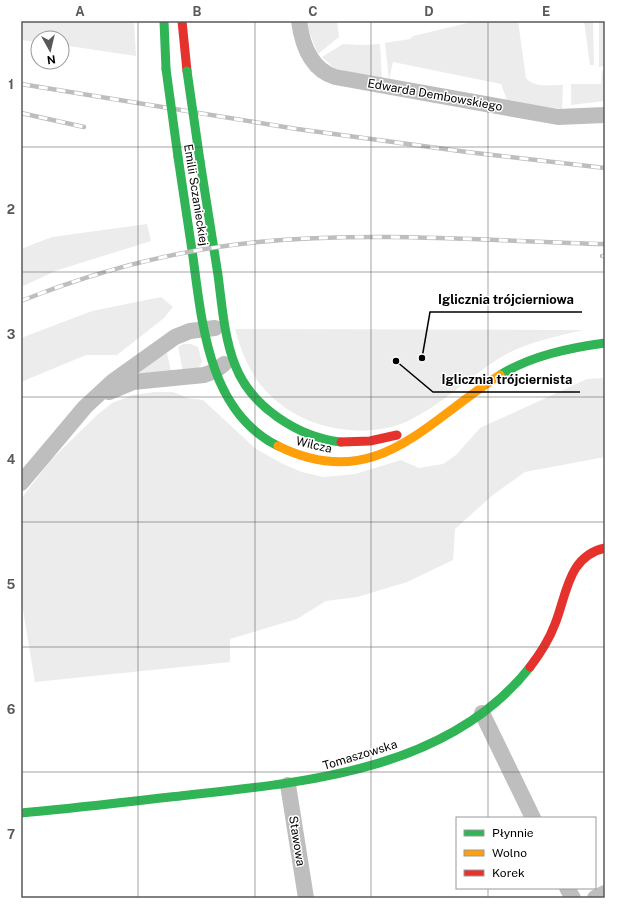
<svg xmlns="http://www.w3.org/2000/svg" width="626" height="919" viewBox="0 0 626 919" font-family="'Public Sans',sans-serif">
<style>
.green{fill:#ececec}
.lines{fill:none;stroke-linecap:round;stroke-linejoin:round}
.street{stroke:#bebebe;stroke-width:16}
.fast{stroke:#30b455;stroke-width:9}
.slow{stroke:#ff9f0a;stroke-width:9}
.jam{stroke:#e5322d;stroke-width:9}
.rail-casing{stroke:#bebebe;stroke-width:4.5}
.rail{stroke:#fff;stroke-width:3;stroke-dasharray:9;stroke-linecap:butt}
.fast-bridge{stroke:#30b455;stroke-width:9}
.grid{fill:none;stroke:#595959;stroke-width:1;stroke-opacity:0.55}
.labels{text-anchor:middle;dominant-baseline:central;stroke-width:3;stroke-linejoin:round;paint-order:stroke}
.street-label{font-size:12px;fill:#000;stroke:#fff}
.leader{fill:none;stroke:#000;stroke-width:1.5}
.callout-dot{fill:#000;stroke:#fff;stroke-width:1.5}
.callout-label{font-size:13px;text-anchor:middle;font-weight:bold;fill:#000;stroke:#fff;stroke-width:3;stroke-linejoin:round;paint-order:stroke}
.neatline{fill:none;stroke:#595959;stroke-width:1.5}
.grid-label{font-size:13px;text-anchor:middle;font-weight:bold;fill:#595959}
</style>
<rect width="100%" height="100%" fill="#fff"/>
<!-- green -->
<g class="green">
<polygon points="21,21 134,21 136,56 62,45 62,38 38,38 38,42 21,40"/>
<polygon points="305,21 337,21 339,37 318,54"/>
<path d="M476 21H518L526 78C533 88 552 85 563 85L562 109 508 103 501 84 393 62 389 80 385 43 410 39 413 36Z"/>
<polygon points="584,21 593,21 594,65 590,65"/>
<polygon points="599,21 605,21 605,66 599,67"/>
<polygon points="343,44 363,45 380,44 382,79 335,69 322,57"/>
<polygon points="605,70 605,101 571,105 571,84 601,84 602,71"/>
<polygon points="147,224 151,241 58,270 21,287 21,249 52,237"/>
<polygon points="161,297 173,307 164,318 117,355 86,355 21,382 21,338 92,311"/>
<path d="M235 329 583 330C554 337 523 343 498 359 467 379 441 405 408 421 365 441 303 429 270 395 251 377 242 354 235 329Z"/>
<polygon points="183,344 191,344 198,347 202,362 198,369 183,372 178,347"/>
<polygon points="167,353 171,371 135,375 134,372"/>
<polygon points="605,378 605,457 525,472 494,494 455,529 453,560 407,582 357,597 326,601 297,619 230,639 230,662 35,682 21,598 21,499 50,461 97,415 112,403 133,395 155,392 173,392 188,398 203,400 256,449 283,464 302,472 323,477 355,474 401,460 419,468 443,464 456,455 480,428 587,379"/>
</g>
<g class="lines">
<!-- street -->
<g class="street">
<path d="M299 21C302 44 310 69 335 77L558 117 605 115"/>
<polyline points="109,392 133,382 204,375 215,371 224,364"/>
<polyline points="21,483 85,407 112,382 175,337 190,331 215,328"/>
<polyline points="482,713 533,818"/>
<polyline points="288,785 306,898"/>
<polyline points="567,888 573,898"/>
<polyline points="595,898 605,893"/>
</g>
<!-- fast -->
<g class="fast">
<polyline points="164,21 166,69"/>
<path d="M178 157C183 190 188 223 193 257 202 324 209 412 278 446"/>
<path d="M200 161C206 199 212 237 218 275 222 305 224 337 235 365 251 407 298 437 341 442"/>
<path d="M500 375C531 356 568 348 605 343"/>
<path d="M21 813C77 808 133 801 189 795 309 782 450 769 530 667"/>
</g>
<!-- slow -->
<path class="slow" d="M278 446C376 494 424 423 500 375"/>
<!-- jam -->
<g class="jam">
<polyline points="182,21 187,71"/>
<polyline points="341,442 370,441 397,435"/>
<path d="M530 667C540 654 549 640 555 624 567 594 568 556 605 548"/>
</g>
<defs>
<g id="rail">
<polyline points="21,84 297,129 467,152 605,168"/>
<polyline points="21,113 84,127"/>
<polyline points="602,256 605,256"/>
<path d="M21 301C96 271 177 250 258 242 373 231 490 241 605 244"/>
</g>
</defs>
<!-- rail casing -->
<use href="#rail" class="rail-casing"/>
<!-- rail -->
<use href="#rail" class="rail"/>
<!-- fast-bridge -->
<g class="fast-bridge">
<polyline points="166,69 178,157"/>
<polyline points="187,71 200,161"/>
</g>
</g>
<!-- grid -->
<path class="grid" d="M138 21V898M255 21V898M371 21V898M488 21V818M21 147H605M21 272H605M21 397H605M21 522H605M21 647H605M21 772H605M488 888V898"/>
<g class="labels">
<!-- street labels -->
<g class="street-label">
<text transform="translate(435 95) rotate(10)">Edwarda Dembowskiego</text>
<text transform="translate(196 195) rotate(81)">Emilii Sczanieckiej</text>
<text transform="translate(314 445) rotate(13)">Wilcza</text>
<text transform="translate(360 755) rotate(-17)">Tomaszowska</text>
<text transform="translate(297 841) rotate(81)">Stawowa</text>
</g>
</g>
<!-- callouts -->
<path class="leader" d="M422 358L430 312H582M396 361L433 392H580"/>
<g class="callout-dot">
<circle cx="422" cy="358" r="4"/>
<circle cx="396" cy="361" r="4"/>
</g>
<g class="callout-label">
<text x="506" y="304">Iglicznia trójcierniowa</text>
<text x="507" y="384">Iglicznia trójciernista</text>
</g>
<!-- border -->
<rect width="626" height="919" fill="none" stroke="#ffffff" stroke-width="44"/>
<!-- legend -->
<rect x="456" y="817" width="140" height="72" fill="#ffffff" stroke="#999999"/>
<rect x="464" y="830" width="20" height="6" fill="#30b455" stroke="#999999"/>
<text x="492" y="837" font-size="12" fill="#000000">Płynnie</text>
<rect x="464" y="850" width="20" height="6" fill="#ff9f0a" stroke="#999999"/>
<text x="492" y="857" font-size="12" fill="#000000">Wolno</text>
<rect x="464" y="870" width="20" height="6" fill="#e5322d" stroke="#999999"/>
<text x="492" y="877" font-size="12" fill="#000000">Korek</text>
<!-- north arrow -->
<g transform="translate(50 50) rotate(172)"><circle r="19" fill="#ffffff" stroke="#999999"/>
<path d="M0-3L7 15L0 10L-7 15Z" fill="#595959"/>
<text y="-6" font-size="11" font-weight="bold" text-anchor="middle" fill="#000000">N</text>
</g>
<rect x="22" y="22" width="582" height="875" class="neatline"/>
<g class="grid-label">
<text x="80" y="16">A</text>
<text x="197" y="16">B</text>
<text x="313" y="16">C</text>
<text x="429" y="16">D</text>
<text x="546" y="16">E</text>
<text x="11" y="89">1</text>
<text x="11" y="214">2</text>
<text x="11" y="339">3</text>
<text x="11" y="464">4</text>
<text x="11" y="589">5</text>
<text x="11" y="714">6</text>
<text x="11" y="839">7</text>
</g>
</svg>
